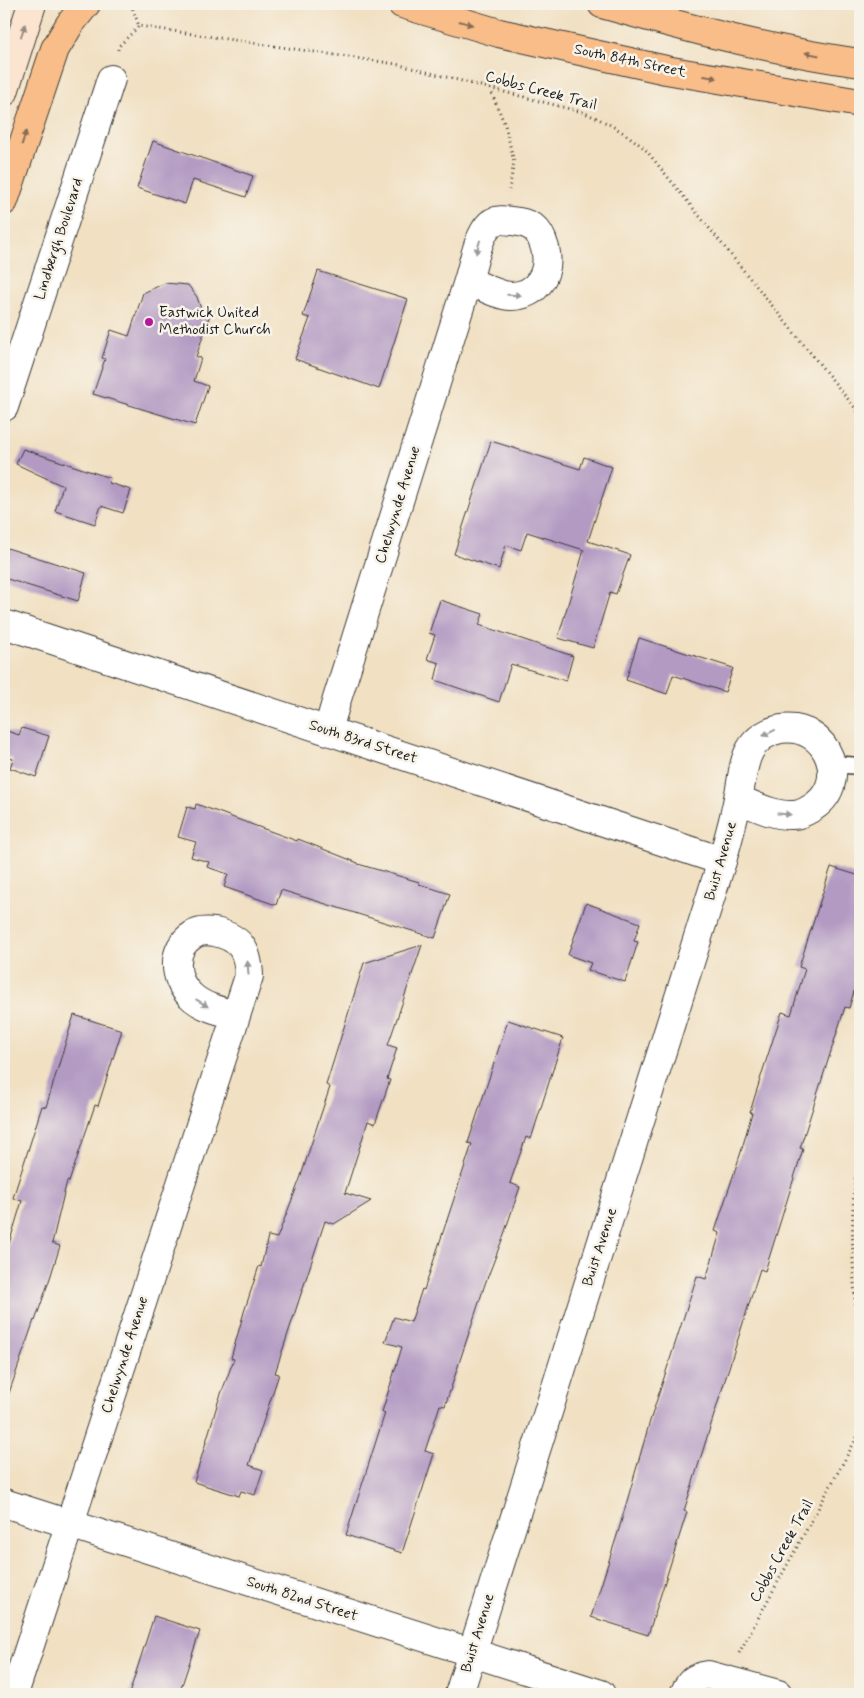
<svg xmlns="http://www.w3.org/2000/svg" width="864" height="1698" viewBox="0 0 864 1698" font-family="Mynerve,sans-serif">
<style>
.building{fill:#b29ac3}
.lines{fill:none;stroke-linecap:round;stroke-linejoin:round}
.lane-casing{stroke:#3c3935;stroke-width:19}
.street-casing{stroke:#3c3935;stroke-width:30}
.secondary-casing{stroke:#3c3935;stroke-width:30}
.primary-casing{stroke:#3c3935;stroke-width:30}
.path{stroke:#3c3935;stroke-width:3;stroke-dasharray:1 4;stroke-linecap:butt}
.lane{stroke:#fff;stroke-width:16}
.street{stroke:#fff;stroke-width:28}
.secondary{stroke:#fce5d0;stroke-width:28}
.primary{stroke:#f8bd89;stroke-width:28}
.oneway{fill:#8a6c52}
.oneway2{fill:#978b7f}
.oneway3{fill:#999}
.poi-dot{fill:#b5179e;stroke:#f7f3e8;stroke-width:2}
.labels{text-anchor:middle;dominant-baseline:central;stroke-width:5;stroke-linejoin:round;paint-order:stroke}
.street-label{font-size:15px;fill:#1c1c1c;stroke:#f7f3e8}
.poi-label{font-size:15px;fill:#1c1c1c;stroke:#f7f3e8;text-anchor:start}
</style>
<rect width="100%" height="100%" fill="#f7f3e8"/>
<filter id="ink" filterUnits="userSpaceOnUse"><feTurbulence type="fractalNoise" baseFrequency=".02" numOctaves="2"/><feDisplacementMap in="SourceGraphic" scale="10" xChannelSelector="R" yChannelSelector="G"/><feConvolveMatrix kernelMatrix="1 2 1 2 8 2 1 2 1" color-interpolation-filters="sRGB"/></filter>
<filter id="wash" filterUnits="userSpaceOnUse"><feTurbulence type="fractalNoise" baseFrequency=".0096" numOctaves="4" result="noise"/><feDisplacementMap in="SourceGraphic" scale="20" xChannelSelector="R" yChannelSelector="G"/><feGaussianBlur stdDeviation="1.12" result="paint"/><feColorMatrix in="noise" values="0 0 0 0 0 0 0 0 0 0 0 0 0 0 0 0 0 1.4 0 .05"/><feComposite in="paint" operator="in"/></filter>
<g filter="url(#wash)">
<rect width="100%" height="100%" fill="#f1e0c2"/>
<g id="blocks">
<!-- building -->
<g class="building">
<polygon points="153,141 253,176 246,197 193,180 185,204 137,188"/>
<polygon points="318,271 408,299 379,389 295,359 310,318 303,316"/>
<polygon points="165,283 188,285 197,297 202,312 210,314 196,357 201,358 194,381 208,386 195,425 93,394 105,359 102,358 111,330 129,336 143,293"/>
<polygon points="491,441 580,469 584,457 612,467 588,541 630,555 616,594 610,592 593,648 558,638 584,550 527,532 521,550 506,545 499,569 454,554"/>
<polygon points="23,449 110,478 109,483 131,490 123,513 101,506 95,524 55,511 63,486 16,464"/>
<polygon points="4,547 86,573 78,601 4,578"/>
<polygon points="440,600 483,614 479,625 573,656 566,681 511,664 499,702 435,680 439,663 427,659 435,635 429,633"/>
<polygon points="639,638 733,668 725,692 673,675 667,694 626,680"/>
<polygon points="22,728 49,736 36,777 10,768 13,759 4,756 4,730 19,735"/>
<polygon points="196,804 297,841 298,839 358,863 358,864 419,882 419,884 450,894 435,938 281,890 276,905 224,887 228,874 207,867 209,862 191,857 196,842 178,837 187,807 195,809"/>
<polygon points="831,867 860,876 860,972 849,1008 845,1007 816,1098 800,1148 803,1149 765,1271 760,1269 703,1450 684,1511 687,1512 648,1635 591,1617 619,1529 650,1421 697,1276 706,1279 720,1233 715,1231 741,1152 752,1113 750,1112 763,1070 782,1012 791,1015 805,969 799,967"/>
<polygon points="586,903 640,923 634,941 638,942 625,982 588,970 591,963 568,955"/>
<polygon points="422,945 388,1045 397,1048 387,1079 390,1080 375,1124 368,1121 345,1193 371,1201 334,1224 325,1221 275,1373 279,1374 249,1465 263,1470 255,1495 241,1491 239,1496 194,1482 218,1402 234,1359 231,1358 244,1312 259,1266 261,1267 268,1236 277,1238 300,1179 320,1117 330,1087 326,1085 364,963"/>
<polygon points="74,1015 122,1030 98,1106 95,1105 69,1182 67,1181 52,1243 60,1246 50,1278 35,1321 34,1320 8,1396 4,1395 4,1260 22,1201 13,1198 42,1106 46,1107"/>
<polygon points="508,1020 563,1038 531,1139 526,1137 510,1183 520,1187 502,1240 485,1284 445,1406 440,1405 425,1451 434,1454 402,1553 346,1535 385,1413 382,1412 402,1347 385,1342 394,1317 411,1322 422,1289 424,1290 472,1144 468,1143"/>
<polygon points="154,1616 200,1631 179,1694 129,1694"/>
</g>
</g>
</g>
<g filter="url(#ink)">
<use href="#blocks" fill-opacity="0" stroke="#3c3935" stroke-width="1"/>
<g class="lines">
<defs>
<polyline id="lane" points="832,764 860,766"/>
<g id="street">
<polyline points="4,407 111,79"/>
<polyline points="4,624 722,861"/>
<path d="M328 730 337 699 468 281C473 265 478 235 490 224 496 219 505 220 512 221 520 222 527 223 534 228 539 232 543 241 545 248 551 272 538 296 511 296 499 296 479 285 468 281"/>
<polyline points="4,1503 601,1694"/>
<path d="M14 1694 249 976C248 950 241 938 215 932 208 931 199 931 193 935 171 948 173 979 190 995 202 1007 220 1011 236 1015"/>
<path d="M459 1694 722 861C728 840 734 819 738 798 742 783 742 764 750 750 756 739 768 731 781 729 828 722 853 785 810 809 805 812 799 815 793 815 774 816 755 806 738 799"/>
<path d="M684 1694C690 1681 694 1677 708 1675L778 1694"/>
</g>
<polyline id="secondary" points="4,92 32,4"/>
<g id="primary">
<polyline points="402,4 499,33 666,70 860,103"/>
<path d="M602 4C687 28 773 51 860 63"/>
<polyline points="4,201 55,49 70,24 86,4"/>
</g>
</defs>
<!-- lane casing -->
<use href="#lane" class="lane-casing"/>
<!-- street casing -->
<use href="#street" class="street-casing"/>
<!-- secondary casing -->
<use href="#secondary" class="secondary-casing"/>
<!-- primary casing -->
<use href="#primary" class="primary-casing"/>
<!-- path -->
<g class="path">
<path d="M131 4 139 26 396 64 582 112C606 121 626 133 645 149L860 414"/>
<polyline points="118,50 119,46 139,26"/>
<polyline points="490,89 505,125 514,162 509,190"/>
<path d="M860 1164C853 1177 854 1194 853 1209 851 1261 856 1312 860 1364"/>
<polyline points="739,1653 860,1432"/>
</g>
<!-- lane -->
<use href="#lane" class="lane"/>
<!-- street -->
<use href="#street" class="street"/>
<!-- secondary -->
<use href="#secondary" class="secondary"/>
<!-- primary -->
<use href="#primary" class="primary"/>
</g>
<!-- one-way arrows -->
<defs><path id="oneway-solid" d="M-6-.8H1V-3.2L6.5 0L1 3.2V.8H-6Z" transform="scale(1.25)"/></defs>
<g class="oneway">
<use href="#oneway-solid" transform="translate(466 23) rotate(16)"/>
<use href="#oneway-solid" transform="translate(812 54) rotate(-169)"/>
<use href="#oneway-solid" transform="translate(710 77) rotate(10)"/>
<use href="#oneway-solid" transform="translate(24 138) rotate(-71)"/>
</g>
<use class="oneway2" href="#oneway-solid" transform="translate(23 31) rotate(-72)"/>
<g class="oneway3">
<use href="#oneway-solid" transform="translate(478 247) rotate(107)"/>
<use href="#oneway-solid" transform="translate(514 295) rotate(1)"/>
<use href="#oneway-solid" transform="translate(769 733) rotate(154)"/>
<use href="#oneway-solid" transform="translate(784 814) rotate(6)"/>
<use href="#oneway-solid" transform="translate(248 968) rotate(-94)"/>
<use href="#oneway-solid" transform="translate(202 1003) rotate(31)"/>
</g>
</g>
<!-- markers -->
<circle class="poi-dot" cx="149" cy="322" r="5"/>
<g class="labels">
<!-- street labels -->
<g class="street-label">
<text transform="translate(630 61) rotate(12)">South 84th Street</text>
<text transform="translate(541 91) rotate(15)">Cobbs Creek Trail</text>
<text transform="translate(59 239) rotate(-72)">Lindbergh Boulevard</text>
<text transform="translate(398 505) rotate(-73)">Chelwynde Avenue</text>
<text transform="translate(363 742) rotate(18)">South 83rd Street</text>
<text transform="translate(721 861) rotate(-74)">Buist Avenue</text>
<text transform="translate(600 1247) rotate(-72)">Buist Avenue</text>
<text transform="translate(125 1355) rotate(-72)">Chelwynde Avenue</text>
<text transform="translate(782 1551) rotate(-61)">Cobbs Creek Trail</text>
<text transform="translate(302 1599) rotate(18)">South 82nd Street</text>
<text transform="translate(478 1633) rotate(-73)">Buist Avenue</text>
</g>
<!-- poi labels -->
<g class="poi-label">
<text x="159" y="313">Eastwick United<tspan x="159" dy="17">Methodist Church</tspan></text>
</g>
</g>
<!-- margin -->
<rect width="864" height="1698" fill="none" stroke="#f7f3e8" stroke-width="20"/>
</svg>
